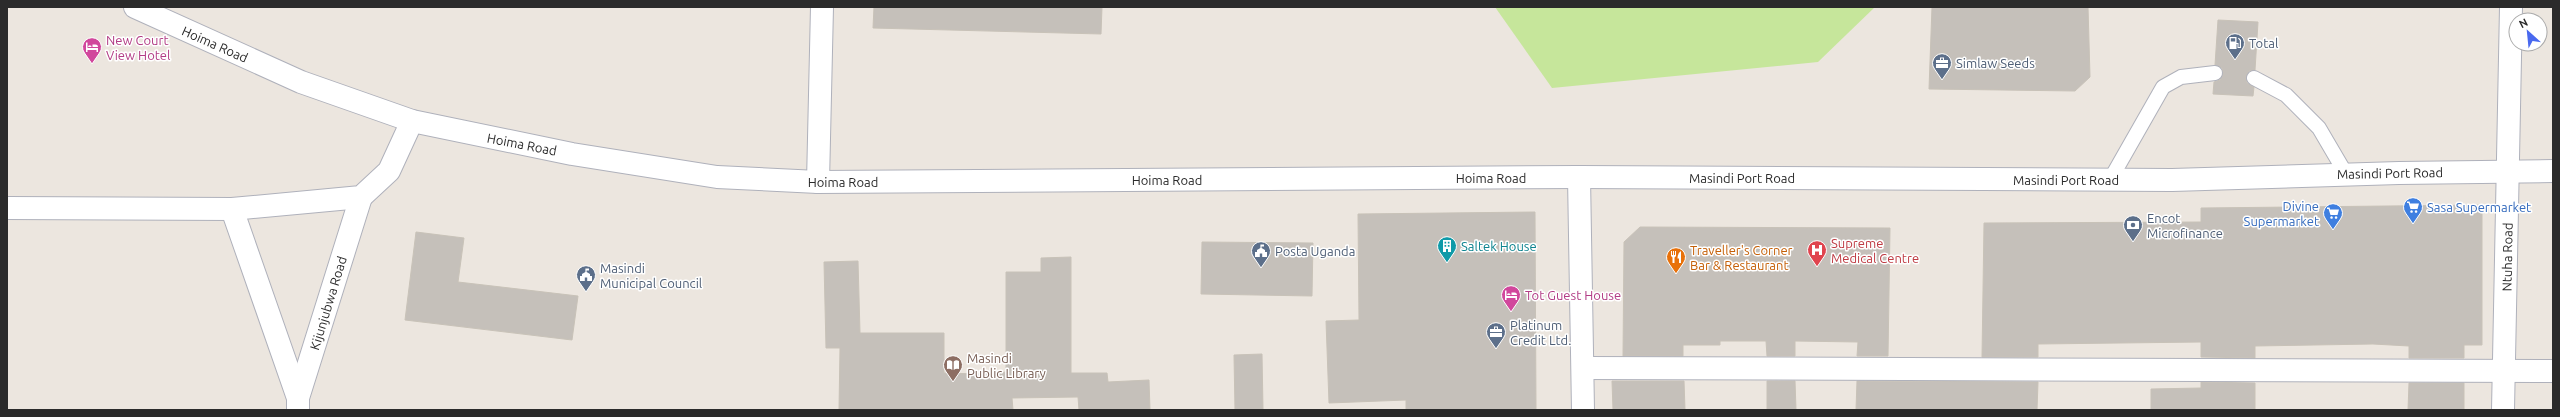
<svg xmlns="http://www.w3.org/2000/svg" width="2560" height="417" viewBox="0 0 2560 417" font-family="Ubuntu,sans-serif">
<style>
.pitch{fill:#c6e69b}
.building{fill:#c5c0ba;stroke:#c8c2b8}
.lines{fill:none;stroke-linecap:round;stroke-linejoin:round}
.service-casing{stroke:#afb1bb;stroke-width:16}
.minor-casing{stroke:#afb1bb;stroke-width:24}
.secondary-casing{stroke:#afb1bb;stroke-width:24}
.service{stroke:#fff;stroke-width:14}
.minor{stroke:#fff;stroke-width:22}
.secondary{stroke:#fff;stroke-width:22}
.labels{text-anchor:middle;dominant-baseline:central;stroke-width:3;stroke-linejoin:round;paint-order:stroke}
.hotel-label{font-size:13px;fill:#b23c85;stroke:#fff;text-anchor:start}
.service-label{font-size:13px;fill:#4e5e75;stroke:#fff;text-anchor:start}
.street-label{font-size:13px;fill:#2b2b2b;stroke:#fff}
.shop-label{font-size:13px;fill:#366cbe;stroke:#fff;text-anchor:end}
.health-label{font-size:13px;fill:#be3a42;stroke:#fff;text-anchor:start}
.culture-label{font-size:13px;fill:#0d838f;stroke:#fff;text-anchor:start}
.food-label{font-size:13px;fill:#c56008;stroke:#fff;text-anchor:start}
.education-label{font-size:13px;fill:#785e54;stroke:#fff;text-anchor:start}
</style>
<rect width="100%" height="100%" fill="#ece6df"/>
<!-- pitch -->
<polygon class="pitch" points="1495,7 1875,7 1818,62 1552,88"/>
<!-- building -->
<g class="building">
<polygon points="874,7 1102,7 1101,34 873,28"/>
<polygon points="1932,7 2088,7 2090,77 2075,91 1929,89"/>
<polygon points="2218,20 2258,22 2255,70 2249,71 2246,78 2247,83 2254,87 2253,96 2213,94 2214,82 2220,80 2223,72 2222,68 2215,65"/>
<polygon points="2482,205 2482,345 2464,345 2464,358 2409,358 2409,346 2373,344 2255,346 2255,358 2201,357 2201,342 2038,344 2038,357 1982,357 1984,223 2201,222 2201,208"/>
<polygon points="1535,212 1536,410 1406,410 1406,400 1329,403 1326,321 1359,320 1358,214"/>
<polygon points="1640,227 1890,228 1888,356 1857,356 1858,342 1795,341 1795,356 1767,356 1766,341 1720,341 1720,345 1683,345 1683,356 1623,356 1624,242"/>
<polygon points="416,232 464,238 458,282 578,296 572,340 405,320"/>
<polygon points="1202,242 1313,243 1312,296 1201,294"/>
<polygon points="1071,257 1071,373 1107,373 1108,382 1149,380 1150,410 1079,410 1078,397 1012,398 1013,410 839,410 840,348 826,348 824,262 858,261 860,333 944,333 944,373 980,374 1006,372 1006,272 1041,272 1041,258"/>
<polygon points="1262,354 1263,410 1235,410 1234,355"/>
<polygon points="1612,381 1684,381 1685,410 1613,410"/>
<polygon points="1767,381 1795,381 1796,410 1767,410"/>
<polygon points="1857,381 2038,382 2037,410 1856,410"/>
<polygon points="2201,382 2255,383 2255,410 2151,410 2151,389 2201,388"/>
<polygon points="2409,383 2464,383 2464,410 2408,410"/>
</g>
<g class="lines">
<defs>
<g id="service">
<polyline points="2254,78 2286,95 2319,128 2346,174"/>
<polyline points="2110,180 2163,87 2181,77 2215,73"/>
</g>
<g id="minor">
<polyline points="1579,177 1583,410"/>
<polyline points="818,182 822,7"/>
<polyline points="7,208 232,209 361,197 389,171 412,121"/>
<polyline points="232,209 298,398"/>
<polyline points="1583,368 2553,371"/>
<polyline points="298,410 298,398 361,197"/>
<polyline points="2503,410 2511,7"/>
</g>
<polyline id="secondary" points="135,7 301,82 412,121 572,154 717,177 818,182 1579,177 2172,180 2399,173 2553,171"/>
</defs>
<!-- service casing -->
<use href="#service" class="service-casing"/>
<!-- minor casing -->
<use href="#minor" class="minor-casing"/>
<!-- secondary casing -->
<use href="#secondary" class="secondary-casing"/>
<!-- service -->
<use href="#service" class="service"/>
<!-- minor -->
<use href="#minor" class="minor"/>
<!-- secondary -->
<use href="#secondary" class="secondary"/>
</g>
<!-- icons -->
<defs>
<symbol id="fuel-pin" viewBox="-11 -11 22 30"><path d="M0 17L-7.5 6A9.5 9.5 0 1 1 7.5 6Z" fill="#5c6f8a" stroke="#fff"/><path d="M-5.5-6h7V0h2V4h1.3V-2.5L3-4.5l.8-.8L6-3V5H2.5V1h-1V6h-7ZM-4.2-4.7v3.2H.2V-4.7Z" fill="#fff"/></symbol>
<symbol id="hotel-pin" viewBox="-11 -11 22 30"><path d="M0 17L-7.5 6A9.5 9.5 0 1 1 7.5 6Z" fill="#d1479c" stroke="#fff"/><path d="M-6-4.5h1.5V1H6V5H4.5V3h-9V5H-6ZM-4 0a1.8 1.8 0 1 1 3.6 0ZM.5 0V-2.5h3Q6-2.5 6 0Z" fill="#fff"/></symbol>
<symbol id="office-pin" viewBox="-11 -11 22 30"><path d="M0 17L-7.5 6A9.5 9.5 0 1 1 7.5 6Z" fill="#5c6f8a" stroke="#fff"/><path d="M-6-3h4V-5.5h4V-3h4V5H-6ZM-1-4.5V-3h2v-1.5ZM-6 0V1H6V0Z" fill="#fff"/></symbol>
<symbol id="supermarket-pin" viewBox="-11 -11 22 30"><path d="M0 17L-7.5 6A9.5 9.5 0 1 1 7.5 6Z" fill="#3f7fe0" stroke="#fff"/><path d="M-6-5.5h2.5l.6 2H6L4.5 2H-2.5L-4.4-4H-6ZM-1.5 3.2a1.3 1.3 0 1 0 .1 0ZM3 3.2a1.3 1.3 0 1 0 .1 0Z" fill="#fff"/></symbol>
<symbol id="bank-pin" viewBox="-11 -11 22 30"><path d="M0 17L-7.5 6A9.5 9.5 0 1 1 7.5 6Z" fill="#5c6f8a" stroke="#fff"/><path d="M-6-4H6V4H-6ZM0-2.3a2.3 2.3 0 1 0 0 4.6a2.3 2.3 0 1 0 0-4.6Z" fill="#fff"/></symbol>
<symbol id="building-pin" viewBox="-11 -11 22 30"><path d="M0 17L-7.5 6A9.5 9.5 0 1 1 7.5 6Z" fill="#0f9aa8" stroke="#fff"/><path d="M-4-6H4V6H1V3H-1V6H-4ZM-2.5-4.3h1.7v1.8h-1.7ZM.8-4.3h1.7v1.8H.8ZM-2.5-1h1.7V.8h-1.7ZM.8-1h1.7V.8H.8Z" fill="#fff"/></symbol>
<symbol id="hospital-pin" viewBox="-11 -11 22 30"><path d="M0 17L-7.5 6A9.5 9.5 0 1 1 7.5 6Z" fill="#e0444e" stroke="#fff"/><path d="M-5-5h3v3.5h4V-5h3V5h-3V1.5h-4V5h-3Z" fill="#fff"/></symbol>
<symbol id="civic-pin" viewBox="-11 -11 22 30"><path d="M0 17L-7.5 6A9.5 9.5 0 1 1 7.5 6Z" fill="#5c6f8a" stroke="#fff"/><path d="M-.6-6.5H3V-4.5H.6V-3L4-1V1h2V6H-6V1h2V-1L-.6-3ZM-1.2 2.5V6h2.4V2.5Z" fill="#fff"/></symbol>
<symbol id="restaurant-pin" viewBox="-11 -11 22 30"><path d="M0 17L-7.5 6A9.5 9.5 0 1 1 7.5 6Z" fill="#e8710a" stroke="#fff"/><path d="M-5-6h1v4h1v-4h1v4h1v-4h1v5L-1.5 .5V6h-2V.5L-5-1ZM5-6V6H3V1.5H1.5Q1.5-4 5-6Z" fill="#fff"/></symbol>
<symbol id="library-pin" viewBox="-11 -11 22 30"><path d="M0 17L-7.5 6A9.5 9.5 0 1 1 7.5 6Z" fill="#8d6e63" stroke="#fff"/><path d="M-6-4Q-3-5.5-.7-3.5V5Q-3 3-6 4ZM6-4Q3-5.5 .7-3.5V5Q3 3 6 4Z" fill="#fff"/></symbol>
</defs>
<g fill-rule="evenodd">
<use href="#fuel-pin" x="2224" y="32" width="22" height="30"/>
<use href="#hotel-pin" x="81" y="36" width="22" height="30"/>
<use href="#office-pin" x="1931" y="52" width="22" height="30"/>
<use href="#supermarket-pin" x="2402" y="196" width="22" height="30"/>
<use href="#supermarket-pin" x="2322" y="202" width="22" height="30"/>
<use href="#bank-pin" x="2122" y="214" width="22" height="30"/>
<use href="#building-pin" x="1436" y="235" width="22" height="30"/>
<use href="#hospital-pin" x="1806" y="239" width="22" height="30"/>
<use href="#civic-pin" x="1250" y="240" width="22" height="30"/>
<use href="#restaurant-pin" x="1665" y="246" width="22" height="30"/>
<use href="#civic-pin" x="575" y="264" width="22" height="30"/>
<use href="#hotel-pin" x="1500" y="284" width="22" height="30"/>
<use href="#office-pin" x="1485" y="321" width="22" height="30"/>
<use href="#library-pin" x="942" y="354" width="22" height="30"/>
</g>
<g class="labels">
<!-- hotel labels -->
<g class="hotel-label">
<text x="106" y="40">New Court<tspan x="106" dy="15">View Hotel</tspan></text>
<text x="1525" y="295">Tot Guest House</text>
</g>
<!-- service labels -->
<g class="service-label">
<text x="2249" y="43">Total</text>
<text x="1956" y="63">Simlaw Seeds</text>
<text x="2147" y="218">Encot<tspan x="2147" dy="15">Microfinance</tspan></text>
<text x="1275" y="251">Posta Uganda</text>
<text x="600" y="268">Masindi<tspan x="600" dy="15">Municipal Council</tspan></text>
<text x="1510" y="325">Platinum<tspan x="1510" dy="15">Credit Ltd.</tspan></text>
</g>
<!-- street labels -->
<g class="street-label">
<text transform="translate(215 44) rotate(24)">Hoima Road</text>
<text transform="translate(522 144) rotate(11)">Hoima Road</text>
<text transform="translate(2390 173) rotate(-1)">Masindi Port Road</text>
<text x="1491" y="178">Hoima Road</text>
<text x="1742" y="178">Masindi Port Road</text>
<text x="1167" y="180">Hoima Road</text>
<text x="2066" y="180">Masindi Port Road</text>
<text x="843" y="182">Hoima Road</text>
<text transform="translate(2507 257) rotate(-89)">Ntuha Road</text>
<text transform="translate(328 303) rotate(-73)">Kijunjubwa Road</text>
</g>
<!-- shop labels -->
<g class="shop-label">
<text x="2319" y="206">Divine<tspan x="2319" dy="15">Supermarket</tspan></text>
<text x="2427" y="207" text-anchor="start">Sasa Supermarket</text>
</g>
<!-- health labels -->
<g class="health-label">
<text x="1831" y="243">Supreme<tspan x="1831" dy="15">Medical Centre</tspan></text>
</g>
<!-- culture labels -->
<g class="culture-label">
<text x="1461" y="246">Saltek House</text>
</g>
<!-- food labels -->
<g class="food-label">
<text x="1690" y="250">Traveller's Corner<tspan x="1690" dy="15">Bar &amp; Restaurant</tspan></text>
</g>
<!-- education labels -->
<g class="education-label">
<text x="967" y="358">Masindi<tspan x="967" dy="15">Public Library</tspan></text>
</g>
</g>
<!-- border -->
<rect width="2560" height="417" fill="none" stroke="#2b2b2b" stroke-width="16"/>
<!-- north arrow -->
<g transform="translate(2528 32) rotate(333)"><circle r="19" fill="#ffffff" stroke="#aaaaaa"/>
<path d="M0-3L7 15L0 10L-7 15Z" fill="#4969ef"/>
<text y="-6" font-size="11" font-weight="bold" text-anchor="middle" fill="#2b2b2b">N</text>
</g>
</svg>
